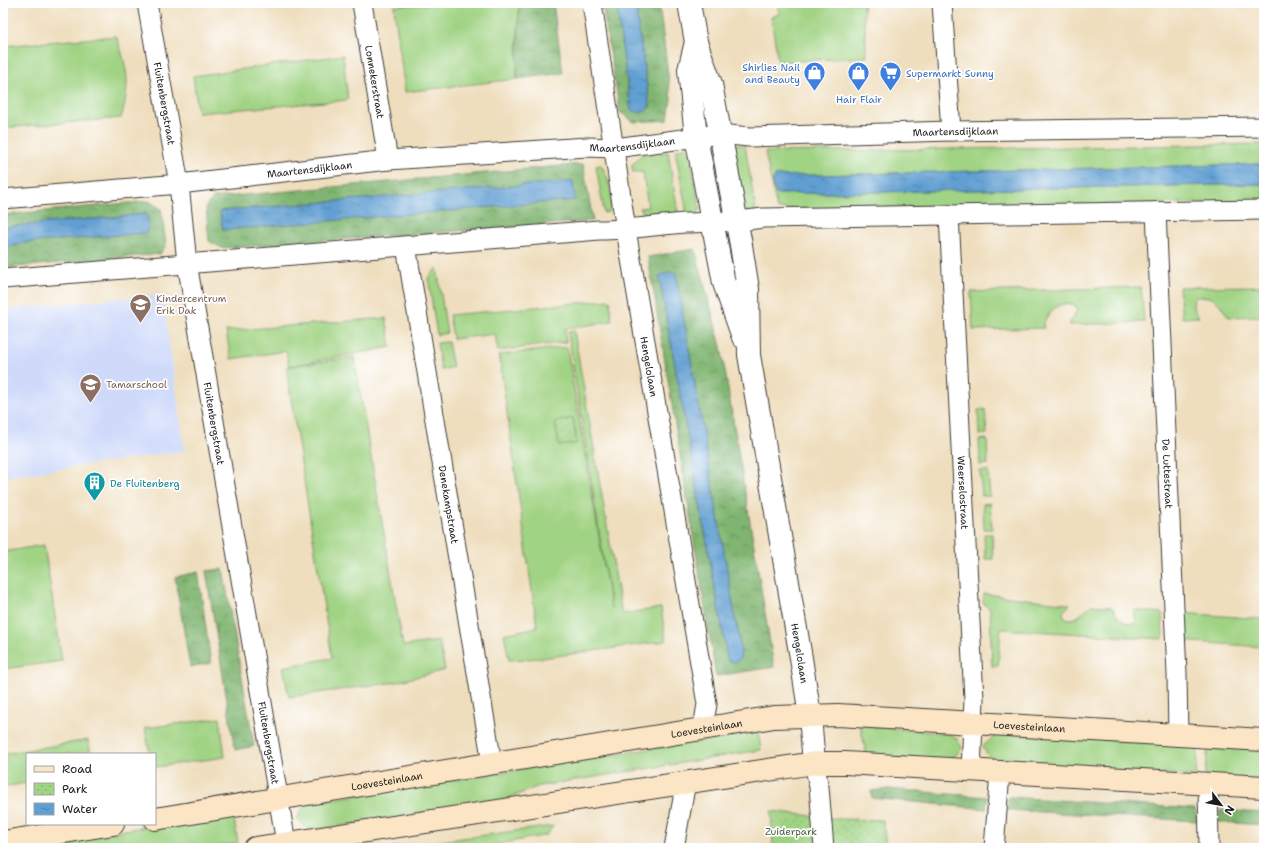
<svg xmlns="http://www.w3.org/2000/svg" width="1267" height="851" viewBox="0 0 1267 851" font-family="'Shantell Sans',sans-serif">
<style>
.built{fill:#cfdafa}
.green{fill:#a0d383;stroke:#5e7850}
.forest{fill:url(#forest-crowns);stroke:#4e6846;fill-rule:evenodd}
.park{fill:url(#park-dots);stroke:#5e7850}
.water{fill:url(#water-ripples);stroke:#3e5e77}
.lines{fill:none;stroke-linecap:round;stroke-linejoin:round}
.minor-casing{stroke:#3c3934;stroke-width:21}
.tertiary-casing{stroke:#3c3934;stroke-width:24}
.secondary-casing{stroke:#3c3934;stroke-width:24}
.minor{stroke:#fff;stroke-width:19}
.tertiary{stroke:#fff;stroke-width:22}
.secondary{stroke:#fce5c4;stroke-width:22}
.labels{text-anchor:middle;dominant-baseline:central;stroke-width:3.5;stroke-linejoin:round;paint-order:stroke}
.shop-label{font-size:10px;fill:#366cbe;stroke:#fff;text-anchor:end}
.street-label{font-size:10px;fill:#1c1c1c;stroke:#fff}
.education-label{font-size:10px;fill:#785e54;stroke:#fff;text-anchor:start}
.culture-label{font-size:10px;fill:#0d838f;stroke:#fff;text-anchor:start}
.park-label{font-size:10px;fill:#4a5c40;stroke:#fff}
</style>
<defs>
<pattern id="forest-crowns" width="20" height="18" patternUnits="userSpaceOnUse"><rect width="20" height="18" fill="#80b571"/><path d="M2 6a3 3 0 1 1 6 0M12 15a3 3 0 1 1 6 0" fill="none" stroke="#68925c"/></pattern>
<pattern id="park-dots" width="8" height="8" patternUnits="userSpaceOnUse"><rect width="8" height="8" fill="#a0d383"/><path d="M2 2h.1M6 6h.1" fill="none" stroke="#89b571" stroke-width="1.8" stroke-linecap="round"/></pattern>
<pattern id="water-ripples" width="26" height="14" patternUnits="userSpaceOnUse"><rect width="26" height="14" fill="#609fd2"/><path d="M2 4q2-2 4 0t4 0M15 11q2-2 4 0t4 0" fill="none" stroke="#4e81aa"/></pattern>
</defs>
<rect width="100%" height="100%" fill="#fff"/>
<filter id="ink" filterUnits="userSpaceOnUse"><feTurbulence type="fractalNoise" baseFrequency=".025" numOctaves="2"/><feDisplacementMap in="SourceGraphic" scale="8" xChannelSelector="R" yChannelSelector="G"/><feConvolveMatrix kernelMatrix="1 2 1 2 8 2 1 2 1" color-interpolation-filters="sRGB"/></filter>
<filter id="wash" filterUnits="userSpaceOnUse"><feTurbulence type="fractalNoise" baseFrequency=".012" numOctaves="4" result="noise"/><feDisplacementMap in="SourceGraphic" scale="16" xChannelSelector="R" yChannelSelector="G"/><feGaussianBlur stdDeviation="0.9" result="paint"/><feColorMatrix in="noise" values="0 0 0 0 0 0 0 0 0 0 0 0 0 0 0 0 0 1.4 0 .05"/><feComposite in="paint" operator="in"/></filter>
<g filter="url(#wash)">
<rect width="100%" height="100%" fill="#efdebe"/>
<!-- built -->
<polygon class="built" points="162,294 185,451 3,477 3,310"/>
<!-- green -->
<g class="green">
<polygon points="448,3 519,3 517,79 405,92 394,6"/>
<polygon points="777,3 863,3 867,57 778,62 771,17 779,14"/>
<path d="M116 36C128 69 131 84 121 118L3 128V46Z"/>
<polygon points="343,55 348,100 198,113 193,76"/>
<polygon points="1264,144 1264,164 775,176 773,183 776,194 1264,184 1264,202 777,209 765,152"/>
<polygon points="735,145 745,145 756,212 746,211 731,150"/>
<polygon points="686,148 689,151 700,209 697,214 689,215 687,213 676,155 677,149"/>
<polygon points="668,152 678,213 651,216 644,214 640,208 648,207 643,172 633,172 632,165 641,155"/>
<path d="M601 165C609 178 615 198 609 212L604 213 596 166Z"/>
<polygon points="437,268 447,333 437,335 428,278"/>
<path d="M1264 286V316L1228 317C1219 302 1213 293 1194 298L1193 307 1199 317 1182 318 1179 287Z"/>
<path d="M1141 287 1144 322 1069 325 1077 311 1075 305C1058 300 1050 311 1043 324L1044 328 973 330 971 292Z"/>
<polygon points="610,300 612,321 565,329 566,342 498,351 495,334 453,339 449,315"/>
<polygon points="386,318 391,347 289,366 286,351 231,359 226,331"/>
<polygon points="574,331 622,614 661,608 666,641 542,658 509,660 504,634 537,627 499,355 567,347 611,608 568,332"/>
<polygon points="448,342 453,367 441,370 437,343"/>
<polygon points="354,357 403,646 439,641 445,670 396,682 289,697 283,667 332,658 286,367"/>
<polygon points="985,409 987,434 979,435 978,410"/>
<polygon points="987,439 988,464 980,465 979,440"/>
<polygon points="980,471 988,471 990,496 982,496"/>
<polygon points="990,503 992,529 984,529 983,504"/>
<polygon points="984,534 992,534 993,559 985,559"/>
<polygon points="44,545 62,661 3,669 3,552"/>
<path d="M984 594 1070 604 1063 612 1064 617C1077 624 1082 610 1092 605L1112 607C1118 617 1122 625 1134 623L1136 620 1133 610 1162 613 1163 639 1001 629 998 666H992L990 609 983 603Z"/>
<polygon points="1180,613 1264,619 1264,647 1179,641"/>
<polygon points="220,718 225,757 155,767 155,754 150,754 145,728"/>
<polygon points="860,725 950,734 957,739 962,748 955,756 943,761 867,757"/>
<polygon points="758,732 761,750 539,786 499,802 313,830 305,827 297,819 302,809 308,803"/>
<polygon points="1006,734 1198,745 1196,776 1002,765 992,760 982,747 995,736"/>
<polygon points="88,740 91,754 27,754 27,783 3,787 3,754"/>
<polygon points="1208,746 1264,749 1264,780 1205,777"/>
<polygon points="233,813 238,843 206,848 12,848"/>
<polygon points="553,826 547,835 477,848 388,848"/>
</g>
<!-- forest -->
<g class="forest">
<polygon points="519,3 553,3 563,73 517,79"/>
<polygon points="602,3 616,3 631,110 650,107 635,3 659,3 671,99 668,120 634,122 620,112"/>
<path d="M583 164 593 221 222 248 209 241 206 206 213 198ZM573 182 223 230 220 211H221Z"/>
<polygon points="149,201 161,209 166,245 160,254 3,268 3,248 146,214 3,227 3,215"/>
<path d="M695 249 721 347 774 667 716 676 648 257ZM669 272 676 274 741 651 740 659 728 661 659 276Z"/>
<polygon points="223,569 254,746 235,750 206,571"/>
<polygon points="198,572 211,663 190,667 175,577"/>
<polygon points="888,789 987,797 986,809 872,798 871,791"/>
<polygon points="1009,797 1195,809 1197,821 1007,810"/>
<polygon points="1220,810 1264,813 1264,825 1219,822"/>
</g>
<!-- park -->
<g class="park">
<polygon points="573,418 577,443 559,446 555,422"/>
<polygon points="771,811 838,819 883,820 886,848 773,848"/>
</g>
<!-- water -->
<g class="water">
<polygon points="616,3 635,3 650,107 641,113 631,110"/>
<polygon points="1264,164 1264,184 776,194 772,183 775,176"/>
<polygon points="573,181 575,200 223,230 220,211"/>
<polygon points="146,214 149,223 146,233 24,243 3,248 3,227"/>
<polygon points="669,272 676,273 741,651 740,659 735,662 728,661 659,276"/>
</g>
</g>
<g filter="url(#ink)">
<g class="lines">
<defs>
<g id="minor">
<path id="s1" d="M147 3 179 184 187 263 286 843"/>
<path id="s2" d="M362 3 388 160"/>
<path id="s3" d="M592 3 626 230 707 704 703 728"/>
<polyline points="942,3 951,131"/>
<path id="s4" d="M3 199 179 184 388 160 587 147 615 148 720 134 749 137 951 131 1264 127"/>
<path id="s5" d="M1156 212 1177 674 1178 736"/>
<path id="s6" d="M949 215 974 699 971 771"/>
<path id="s7" d="M406 246 492 763"/>
<path d="M3 279 599 230C630 230 656 225 685 223 712 222 737 222 763 218L1264 210"/>
<polyline points="814,763 819,787 824,848"/>
<polyline points="1208,783 1209,848"/>
<polyline points="674,848 686,782"/>
<polyline points="994,848 1000,773"/>
</g>
<g id="tertiary">
<path id="s8" d="M689 3 696 42 711 84 741 245 748 289 749 355 801 658 810 716 814 763"/>
<polyline points="696,42 689,70 696,137 724,283 743,337"/>
</g>
<g id="secondary">
<path id="s9" d="M155 819 774 717 838 715 1264 740"/>
<polyline points="3,842 113,824"/>
<polyline points="255,848 814,763 845,763 1264,787"/>
</g>
</defs>
<!-- minor casing -->
<use href="#minor" class="minor-casing"/>
<!-- tertiary casing -->
<use href="#tertiary" class="tertiary-casing"/>
<!-- secondary casing -->
<use href="#secondary" class="secondary-casing"/>
<!-- minor -->
<use href="#minor" class="minor"/>
<!-- tertiary -->
<use href="#tertiary" class="tertiary"/>
<!-- secondary -->
<use href="#secondary" class="secondary"/>
</g>
</g>
<!-- icons -->
<defs>
<symbol id="shop-pin" viewBox="-11 -11 22 30"><path d="M0 17L-7.5 6A9.5 9.5 0 1 1 7.5 6Z" fill="#3f7fe0" stroke="#fff"/><path d="M-5-2.5h2.3a2.7 3.5 0 0 1 5.4 0H5L5.5 6h-11ZM-1.5-2.5h3a1.5 2.3 0 0 0-3 0Z" fill="#fff"/></symbol>
<symbol id="supermarket-pin" viewBox="-11 -11 22 30"><path d="M0 17L-7.5 6A9.5 9.5 0 1 1 7.5 6Z" fill="#3f7fe0" stroke="#fff"/><path d="M-6-5.5h2.5l.6 2H6L4.5 2H-2.5L-4.4-4H-6ZM-1.5 3.2a1.3 1.3 0 1 0 .1 0ZM3 3.2a1.3 1.3 0 1 0 .1 0Z" fill="#fff"/></symbol>
<symbol id="school-pin" viewBox="-11 -11 22 30"><path d="M0 17L-7.5 6A9.5 9.5 0 1 1 7.5 6Z" fill="#8d6e63" stroke="#fff"/><path d="M0-5L7-2L0 1L-7-2ZM-4 1L0 2.5L4 1V4Q0 6-4 4Z" fill="#fff"/></symbol>
<symbol id="building-pin" viewBox="-11 -11 22 30"><path d="M0 17L-7.5 6A9.5 9.5 0 1 1 7.5 6Z" fill="#0f9aa8" stroke="#fff"/><path d="M-4-6H4V6H1V3H-1V6H-4ZM-2.5-4.3h1.7v1.8h-1.7ZM.8-4.3h1.7v1.8H.8ZM-2.5-1h1.7V.8h-1.7ZM.8-1h1.7V.8H.8Z" fill="#fff"/></symbol>
</defs>
<g fill-rule="evenodd">
<use href="#shop-pin" x="802" y="60" width="25" height="34"/>
<use href="#shop-pin" x="846" y="60" width="25" height="34"/>
<use href="#supermarket-pin" x="878" y="60" width="25" height="34"/>
<use href="#school-pin" x="128" y="292" width="25" height="34"/>
<use href="#school-pin" x="78" y="372" width="25" height="34"/>
<use href="#building-pin" x="82" y="470" width="25" height="34"/>
</g>
<g class="labels">
<!-- shop labels -->
<g class="shop-label">
<text x="800" y="67">Shirlies Nail<tspan x="800" dy="12">and Beauty</tspan></text>
<text x="906" y="73" text-anchor="start">Supermarkt Sunny</text>
<text x="859" y="99" text-anchor="middle">Hair Flair</text>
</g>
<!-- street labels -->
<g class="street-label">
<text stroke="none"><textPath href="#s2" startOffset="80">Lonnekerstraat</textPath></text>
<text stroke="none"><textPath href="#s1" startOffset="102">Fluitenbergstraat</textPath></text>
<text stroke="none"><textPath href="#s4" startOffset="956">Maartensdijklaan</textPath></text>
<text stroke="none"><textPath href="#s4" startOffset="632">Maartensdijklaan</textPath></text>
<text stroke="none"><textPath href="#s4" startOffset="308">Maartensdijklaan</textPath></text>
<text stroke="none"><textPath href="#s3" startOffset="368">Hengelolaan</textPath></text>
<text stroke="none"><textPath href="#s1" startOffset="426">Fluitenbergstraat</textPath></text>
<text stroke="none"><textPath href="#s5" startOffset="262">De Luttestraat</textPath></text>
<text stroke="none"><textPath href="#s6" startOffset="278">Weerselostraat</textPath></text>
<text stroke="none"><textPath href="#s7" startOffset="262">Denekampstraat</textPath></text>
<text stroke="none"><textPath href="#s8" startOffset="661">Hengelolaan</textPath></text>
<text stroke="none"><textPath href="#s9" startOffset="559">Loevesteinlaan</textPath></text>
<text stroke="none"><textPath href="#s9" startOffset="883">Loevesteinlaan</textPath></text>
<text stroke="none"><textPath href="#s1" startOffset="750">Fluitenbergstraat</textPath></text>
<text stroke="none"><textPath href="#s9" startOffset="235">Loevesteinlaan</textPath></text>
</g>
<!-- education labels -->
<g class="education-label">
<text x="156" y="298">Kindercentrum<tspan x="156" dy="12">Erik Dak</tspan></text>
<text x="106" y="384">Tamarschool</text>
</g>
<!-- culture labels -->
<g class="culture-label">
<text x="110" y="483">De Fluitenberg</text>
</g>
<!-- park labels -->
<g class="park-label">
<text x="791" y="831">Zuiderpark</text>
</g>
</g>
<!-- margin -->
<rect width="1267" height="851" fill="none" stroke="#fff" stroke-width="16"/>
<!-- legend -->
<rect x="26" y="753" width="130" height="72" fill="#ffffff" stroke="#a4a4a4"/>
<rect x="34" y="766" width="20" height="6" fill="#fce5c4" stroke="#a4a4a4"/>
<text x="62" y="773" font-size="12" fill="#1c1c1c">Road</text>
<rect x="34" y="783" width="20" height="12" fill="url(#park-dots)" stroke="#a4a4a4"/>
<text x="62" y="793" font-size="12" fill="#1c1c1c">Park</text>
<rect x="34" y="803" width="20" height="12" fill="url(#water-ripples)" stroke="#a4a4a4"/>
<text x="62" y="813" font-size="12" fill="#1c1c1c">Water</text>
<!-- north arrow -->
<g transform="translate(1221 805) rotate(122)" stroke="#ffffff" stroke-width="3" paint-order="stroke">
<path d="M0-3L7 15L0 10L-7 15Z" fill="#1c1c1c"/>
<text y="-6" font-size="11" font-weight="bold" text-anchor="middle" fill="#1c1c1c">N</text>
</g>
</svg>
